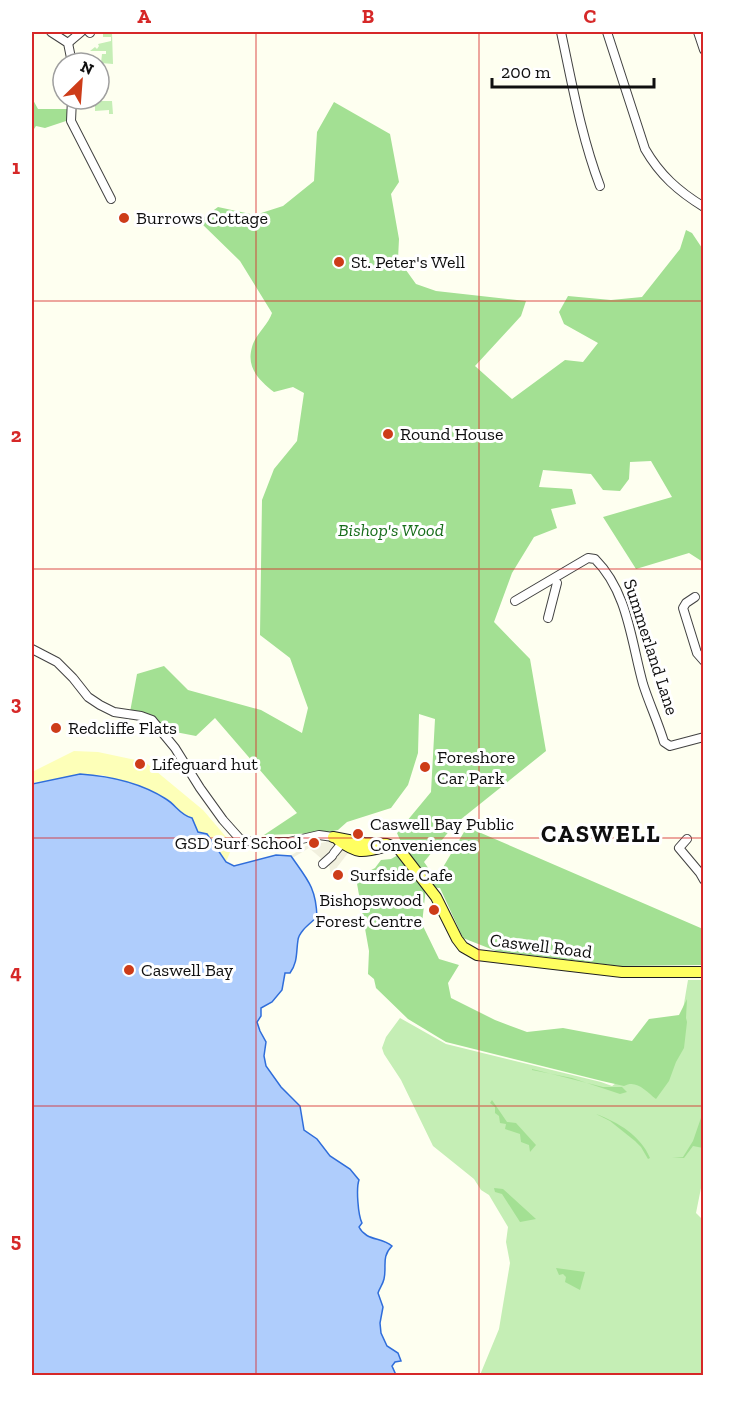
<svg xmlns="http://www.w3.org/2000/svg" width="735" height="1407" viewBox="0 0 735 1407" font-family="'Zilla Slab',serif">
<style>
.green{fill:#c5eeb5}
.forest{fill:#a3e093}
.sand{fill:#fdffb8}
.plaza{fill:#f1f0de}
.water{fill:#afcdfc;stroke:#2f6dda;stroke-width:1.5}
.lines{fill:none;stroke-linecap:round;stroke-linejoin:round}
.minor-casing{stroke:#424242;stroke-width:10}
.major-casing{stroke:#202020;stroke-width:12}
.minor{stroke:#fff;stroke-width:8}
.major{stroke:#ffff60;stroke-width:10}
.grid{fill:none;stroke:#d62828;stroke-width:1.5;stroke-opacity:0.55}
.poi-dot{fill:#cd3c19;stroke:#fff;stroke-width:2}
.labels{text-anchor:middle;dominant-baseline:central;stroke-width:6;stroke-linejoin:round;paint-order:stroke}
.poi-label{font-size:18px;fill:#0f0f0f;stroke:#fff;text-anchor:start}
.park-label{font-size:18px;font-style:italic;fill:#186d1b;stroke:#fff}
.street-label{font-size:18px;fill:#0f0f0f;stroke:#fff}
.district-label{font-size:24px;font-weight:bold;letter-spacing:1.5px;fill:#0f0f0f;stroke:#fff}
.neatline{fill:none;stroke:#d62828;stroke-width:2}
.grid-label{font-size:20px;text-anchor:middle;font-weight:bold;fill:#d62828}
</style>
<rect width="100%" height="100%" fill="#fefff0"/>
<!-- green -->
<g class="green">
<polygon points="103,33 112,33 113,64 101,63 102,54 106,54 106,51 90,51 95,47 97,49 99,46 98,44 111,41 111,37 103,37"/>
<polygon points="95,101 112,101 113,114 109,114 109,110 95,111"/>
<polygon points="688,980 703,980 704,1188 701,1188 696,1213 704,1221 703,1375 480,1375 499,1329 510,1263 506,1242 508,1227 489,1195 481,1190 474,1179 433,1146 401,1080 384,1054 382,1048 386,1037 400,1018 446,1044 601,1082 612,1086 678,1039"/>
</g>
<!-- forest -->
<g class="forest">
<polygon points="32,98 38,109 69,109 69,120 45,128 36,126 32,132"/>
<path d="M334 102 390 134 399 182 391 194 399 239 398 259 416 284 436 291 526 301 521 316 475 366 512 399 565 360 583 362 598 343 564 324 559 312 568 296 611 300 642 297 680 249 686 230 692 233 704 251 703 562 689 553 636 569 603 517 672 497 651 461 630 462 629 479 620 491 603 490 591 474 543 470 539 487 572 489 576 504 551 509 557 528 534 537 512 573 494 622 530 659 546 751 455 824 424 862 436 879 467 827 703 929V965L620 966 496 951 463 938 440 888 426 887 422 924 439 959 459 965 448 983 451 998 495 1020 527 1032 563 1028 632 1041 649 1019 679 1015 687 999 686 1018 687 1022 684 1048 676 1062 669 1081 656 1099C646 1091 636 1079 624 1086L602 1081 446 1042 408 1019 376 988 374 979 368 974 369 951 356 878 375 868 381 860 391 859 405 851 397 833 431 792 435 719 419 714 418 753 408 785 391 808 347 822 338 830 322 833 264 835 297 813 215 718 196 736 165 730 130 712 137 674 164 666 188 690 261 710 302 733 308 708 290 658 260 635 262 500 274 469 297 441 304 393 293 387 274 392C259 380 246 368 252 347 255 335 268 325 272 313L240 261 199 221 218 207 255 215 283 206 314 181 317 132Z"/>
<polygon points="532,1069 603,1087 622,1087 627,1092 620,1094 572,1078 532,1070"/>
<polygon points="492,1100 507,1122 516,1123 536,1145 530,1152 529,1145 521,1142 520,1134 505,1129 506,1124 500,1123 499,1116 495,1113 495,1107 490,1103"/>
<polygon points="703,1112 703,1148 693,1146 684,1158 672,1157 683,1157 693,1141"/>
<path d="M596 1114C618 1122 641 1136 650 1158L648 1159 641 1147 635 1141 610 1121Z"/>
<polygon points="494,1188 503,1189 536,1219 520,1222 502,1194 495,1192"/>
<polygon points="556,1268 585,1272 580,1290 565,1282 566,1277 563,1274 559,1275"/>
</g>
<!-- sand -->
<polygon class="sand" points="74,751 98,752 145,762 203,810 233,845 226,862 213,841 198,832 192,818 183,815 169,800 152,791 102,775 36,782 32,784 32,772"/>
<!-- plaza -->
<polygon class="plaza" points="331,841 348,853 331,875 329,865 309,848 289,860 287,858 306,846"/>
<!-- water -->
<path class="water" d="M80 774C110 776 141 783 166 799 176 805 180 815 192 818L198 832 207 834 226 862 234 866 276 855 291 856C307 879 316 887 317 917 311 923 299 931 298 940 296 952 298 962 290 973H285L282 990 272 1002 261 1008V1016L257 1022 260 1031 266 1042 264 1056 266 1066 281 1087 300 1106 304 1130 317 1139 330 1156 350 1169 359 1180C356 1188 358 1215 362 1223L359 1227C366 1241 381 1237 392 1246 381 1257 387 1266 384 1279 383 1284 379 1289 378 1293L383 1307 380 1323 381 1333 387 1346 398 1353 401 1361 395 1362 392 1366 396 1375H32V784Z"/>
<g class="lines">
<defs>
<g id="minor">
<polyline points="51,32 68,43 72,63"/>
<polyline points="89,32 90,33"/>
<path d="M561 32C572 83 581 136 600 186"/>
<path d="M607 32 645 149C660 175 678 191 704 207"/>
<polyline points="698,32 704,50"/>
<polyline points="68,43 81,32"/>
<polyline points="72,99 71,121 111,199"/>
<polyline points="695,597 686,603 683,608 697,653 704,661"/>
<path d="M515 601 588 558 595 559C628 592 631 641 643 684 649 703 658 722 664 742L670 746 704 737"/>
<polyline points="548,618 557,583"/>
<polyline points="32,649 57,662 73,678 88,697 100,705 114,712 141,716 152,720 175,748 200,788 223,820 240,839 252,842 289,842 319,835 333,837"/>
<polyline points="687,839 679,848 700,873 704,880"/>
<polyline points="334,853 342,843"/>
<polyline points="323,864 332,856"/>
</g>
<g id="major">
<polyline points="333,837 364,843 387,844 399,849 436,897 457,939 463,947 477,955 622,972 704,972"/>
<path d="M338 840C357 854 362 853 384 847"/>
</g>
</defs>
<!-- minor casing -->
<use href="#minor" class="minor-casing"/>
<!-- major casing -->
<use href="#major" class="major-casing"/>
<!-- minor -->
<use href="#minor" class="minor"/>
<!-- major -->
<use href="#major" class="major"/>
</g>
<!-- grid -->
<path class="grid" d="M256 32V1376M479 32V1376M32 301H704M32 569H704M32 838H704M32 1106H704"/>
<!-- markers -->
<g class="poi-dot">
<circle cx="124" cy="218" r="6"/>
<circle cx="339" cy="262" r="6"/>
<circle cx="388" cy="434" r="6"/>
<circle cx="56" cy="728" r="6"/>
<circle cx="140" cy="764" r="6"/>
<circle cx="425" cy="767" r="6"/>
<circle cx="358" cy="834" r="6"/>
<circle cx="314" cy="843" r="6"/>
<circle cx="338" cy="875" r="6"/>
<circle cx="434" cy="910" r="6"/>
<circle cx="129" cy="970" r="6"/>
</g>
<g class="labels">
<!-- poi labels -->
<g class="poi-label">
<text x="136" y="218">Burrows Cottage</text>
<text x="351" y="262">St. Peter's Well</text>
<text x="400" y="434">Round House</text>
<text x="68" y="728">Redcliffe Flats</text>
<text x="437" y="757">Foreshore<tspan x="437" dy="21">Car Park</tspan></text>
<text x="152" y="764">Lifeguard hut</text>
<text x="370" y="824">Caswell Bay Public<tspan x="370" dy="21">Conveniences</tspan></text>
<text x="302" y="843" text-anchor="end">GSD Surf School</text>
<text x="350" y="875">Surfside Cafe</text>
<text x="422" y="900" text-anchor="end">Bishopswood<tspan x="422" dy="21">Forest Centre</tspan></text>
<text x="141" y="970">Caswell Bay</text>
</g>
<!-- park labels -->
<g class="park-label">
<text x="391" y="530">Bishop's Wood</text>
</g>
<!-- street labels -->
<g class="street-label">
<text transform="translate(651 647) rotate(72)">Summerland Lane</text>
<text transform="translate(541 946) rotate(7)">Caswell Road</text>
</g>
<!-- district labels -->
<g class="district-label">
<text x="601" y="833">CASWELL</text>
</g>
</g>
<!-- border -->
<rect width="735" height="1407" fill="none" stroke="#ffffff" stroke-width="66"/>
<!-- north arrow -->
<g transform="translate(81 81) rotate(25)"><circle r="28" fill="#ffffff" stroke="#9f9f9f" stroke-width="1.5"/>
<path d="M0-4.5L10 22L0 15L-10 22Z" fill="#cd3c19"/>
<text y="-9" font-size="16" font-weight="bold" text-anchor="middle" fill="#0f0f0f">N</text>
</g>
<!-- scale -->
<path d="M492 78v9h162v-9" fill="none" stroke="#0f0f0f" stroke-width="3"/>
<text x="501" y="78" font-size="18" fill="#0f0f0f" stroke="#ffffff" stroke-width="4.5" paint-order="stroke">200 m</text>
<rect x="33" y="33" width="669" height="1341" class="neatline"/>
<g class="grid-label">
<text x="144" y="23">A</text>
<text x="368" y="23">B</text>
<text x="590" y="23">C</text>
<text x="16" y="174">1</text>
<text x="16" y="442">2</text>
<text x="16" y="710">3</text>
<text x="16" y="979">4</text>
<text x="16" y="1247">5</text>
</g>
</svg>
